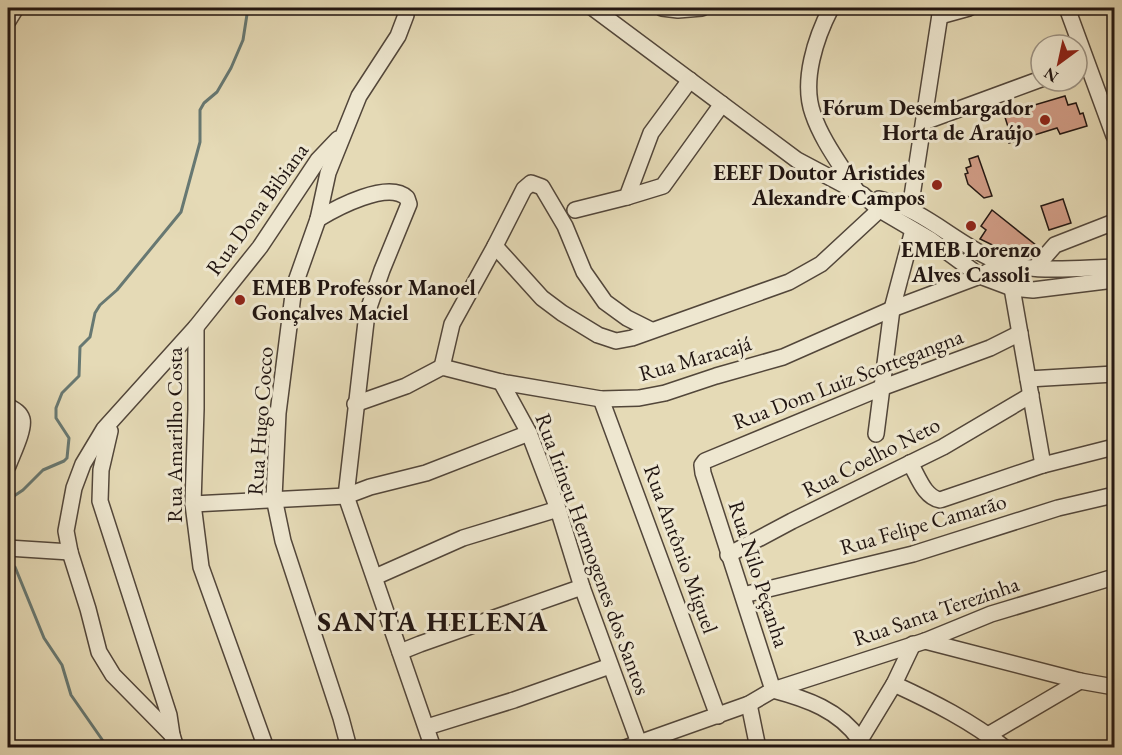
<svg xmlns="http://www.w3.org/2000/svg" width="1122" height="755" viewBox="0 0 1122 755" font-family="'EB Garamond',serif">
<style>
.lines{fill:none;stroke-linecap:round;stroke-linejoin:round}
.stream{stroke:#677872;stroke-width:3}
.building{fill:#d29d87;stroke:#211511;stroke-width:1.5}
.minor-casing{stroke:#52463a;stroke-width:18}
.minor{stroke:#eee7d0;stroke-width:15}
.poi-dot{fill:#8f2418;stroke:#eee7d0;stroke-width:2}
.labels{text-anchor:middle;dominant-baseline:central;stroke-width:6;stroke-linejoin:round;paint-order:stroke}
.poi-label{font-size:22px;font-weight:bold;fill:#211511;stroke:#eee7d0;text-anchor:end}
.street-label{font-size:22px;fill:#211511;stroke:#eee7d0}
.district-label{font-size:28px;font-weight:bold;letter-spacing:1.5px;fill:#211511;stroke:#eee7d0}
</style>
<rect width="100%" height="100%" fill="#e5dab6"/>
<filter id="stains"><feTurbulence type="fractalNoise" baseFrequency=".00333" numOctaves="4"/><feColorMatrix values="0 0 0 0 .2 0 0 0 0 .09 0 0 0 0 .02 0 0 0 .5 -.17"/></filter>
<radialGradient id="worn" r=".72"><stop offset=".6" stop-color="#630" stop-opacity="0"/><stop offset="1" stop-color="#630" stop-opacity=".3"/></radialGradient>
<g class="lines">
<!-- stream -->
<g class="stream">
<polyline points="8,500 23,490 43,470 64,461 67,458 69,438 56,418 56,408 62,393 79,376 80,347 90,337 95,313 100,305 117,290 181,212 200,142 200,110 204,103 217,92 231,68 243,40 248,8"/>
<polyline points="15,567 44,638 62,665 71,695 108,748"/>
</g>
</g>
<!-- building -->
<g class="building">
<polygon points="1065,96 1068,105 1076,103 1080,114 1083,113 1087,126 1060,134 1057,128 1009,143 1006,131 1009,130 1004,114"/>
<polygon points="978,156 992,196 984,198 968,184 965,174 968,173 966,168 971,166 969,159"/>
<polygon points="1063,199 1071,223 1049,230 1041,206"/>
<polygon points="992,210 1037,246 1028,258 1013,255 980,239 986,230 981,226"/>
</g>
<g class="lines">
<defs>
<g id="minor">
<polyline points="593,8 797,160 863,195 880,210 931,240 980,276 1012,288 1033,290 1114,280"/>
<polyline points="662,8 678,10 702,8"/>
<path d="M831 8C816 37 801 81 813 114 822 141 841 165 856 190"/>
<polyline points="1067,8 1114,136"/>
<polyline points="940,16 969,8"/>
<polyline points="8,21 16,8"/>
<polyline points="924,122 1041,79"/>
<polyline points="627,197 663,186 722,104"/>
<path d="M879 199C921 208 951 239 988 257 1026 275 1074 268 1114 267"/>
<polyline points="910,209 941,8"/>
<polyline points="575,210 627,197 651,133 690,80"/>
<path d="M318 219C336 208 388 180 407 198L409 204 382 270 367 313 346 496 433 748"/>
<polyline points="495,246 542,298 562,313 598,335 616,341 632,338 789,282 821,264 889,201"/>
<polyline points="1035,268 1055,245 1114,222"/>
<polyline points="1012,288 1043,465"/>
<polyline points="196,327 196,409 193,504 201,567 266,748"/>
<polyline points="442,367 452,324 495,246 524,189 531,183 542,187 565,226 584,272 605,302 627,318 651,330"/>
<polyline points="1028,379 1114,374"/>
<polyline points="501,382 529,433 558,509 582,587 639,743"/>
<polyline points="601,399 718,716"/>
<polyline points="355,404 406,386 442,367 501,382 601,399 639,398 665,393 716,376 783,357 892,309 980,276 1003,263"/>
<path d="M8 406C13 409 20 412 22 419 25 429 12 455 8 466"/>
<polyline points="110,431 101,470 100,501 169,715 172,735 176,748"/>
<polyline points="876,434 892,309 913,230"/>
<path d="M910 463C918 476 924 497 940 500L1043 465 1114 447"/>
<polyline points="193,504 346,496 370,487 426,473 529,433"/>
<polyline points="8,548 70,552"/>
<polyline points="728,555 792,521 943,447 1031,395"/>
<polyline points="375,577 463,538 558,509"/>
<polyline points="743,595 913,554 1058,508 1114,495"/>
<polyline points="925,641 1080,681 1114,687"/>
<polyline points="400,652 420,644 582,587"/>
<path d="M894 684C933 702 971 721 1005 748"/>
<polyline points="773,690 703,473 702,465 705,461 881,388 990,348 1020,333"/>
<path d="M773 690C807 699 839 710 860 740"/>
<polyline points="749,704 758,748"/>
<polyline points="427,727 514,700 610,666"/>
<polyline points="172,735 113,675 99,652 88,609 70,552 66,531 74,488 83,464 104,429 196,327 260,247 318,160 338,139"/>
<polyline points="988,735 1080,681"/>
<polyline points="349,748 341,718 283,541 274,498 278,413 294,287 318,219 328,173 359,96 398,36 406,15 406,8"/>
<polyline points="625,748 749,704 773,690 925,641 991,614 1114,577"/>
<polyline points="858,748 860,740 894,684 913,644"/>
<polyline points="1111,748 1114,745"/>
</g>
</defs>
<!-- minor casing -->
<use href="#minor" class="minor-casing"/>
<!-- minor -->
<use href="#minor" class="minor"/>
</g>
<!-- markers -->
<g class="poi-dot">
<circle cx="1045" cy="120" r="6"/>
<circle cx="937" cy="185" r="6"/>
<circle cx="971" cy="226" r="6"/>
<circle cx="240" cy="300" r="6"/>
</g>
<g class="labels">
<!-- poi labels -->
<g class="poi-label">
<text x="1033" y="107">Fórum Desembargador<tspan x="1033" dy="25">Horta de Araújo</tspan></text>
<text x="925" y="172">EEEF Doutor Aristides<tspan x="925" dy="25">Alexandre Campos</tspan></text>
<text x="971" y="249" text-anchor="middle">EMEB Lorenzo<tspan x="971" dy="25">Alves Cassoli</tspan></text>
<text x="252" y="287" text-anchor="start">EMEB Professor Manoel<tspan x="252" dy="25">Gonçalves Maciel</tspan></text>
</g>
<!-- street labels -->
<g class="street-label">
<text transform="translate(257 209) rotate(-54)">Rua Dona Bibiana</text>
<text transform="translate(695 358) rotate(-16)">Rua Maracajá</text>
<text transform="translate(848 379) rotate(-21)">Rua Dom Luiz Scortegangna</text>
<text transform="translate(260 421) rotate(-86)">Rua Hugo Cocco</text>
<text transform="translate(174 435) rotate(-90)">Rua Amarilho Costa</text>
<text transform="translate(871 457) rotate(-27)">Rua Coelho Neto</text>
<text transform="translate(923 524) rotate(-16)">Rua Felipe Camarão</text>
<text transform="translate(681 549) rotate(70)">Rua Antônio Miguel</text>
<text transform="translate(593 554) rotate(70)">Rua Irineu Hermogenes dos Santos</text>
<text transform="translate(759 574) rotate(72)">Rua Nilo Peçanha</text>
<text transform="translate(936 611) rotate(-19)">Rua Santa Terezinha</text>
</g>
<!-- district labels -->
<g class="district-label">
<text x="433" y="621">SANTA HELENA</text>
</g>
</g>
<!-- margin -->
<rect width="1122" height="755" fill="none" stroke="#e5dab6" stroke-width="30"/>
<rect x="9" y="9" width="1104" height="737" fill="none" stroke="#211511" stroke-width="3"/>
<rect x="15" y="15" width="1092" height="725" fill="none" stroke="#211511" stroke-width="1.5"/>
<!-- north arrow -->
<g transform="translate(1059 63) rotate(213)"><circle r="28" fill="#eee7d0" stroke="#9c9384" stroke-width="1.5"/>
<path d="M0-4.5L10 22L0 15L-10 22Z" fill="#8f2418"/>
<text y="-9" font-size="16" font-weight="bold" text-anchor="middle" fill="#211511">N</text>
</g>
<rect width="100%" height="100%" filter="url(#stains)"/>
<rect width="100%" height="100%" fill="url(#worn)"/>
</svg>
